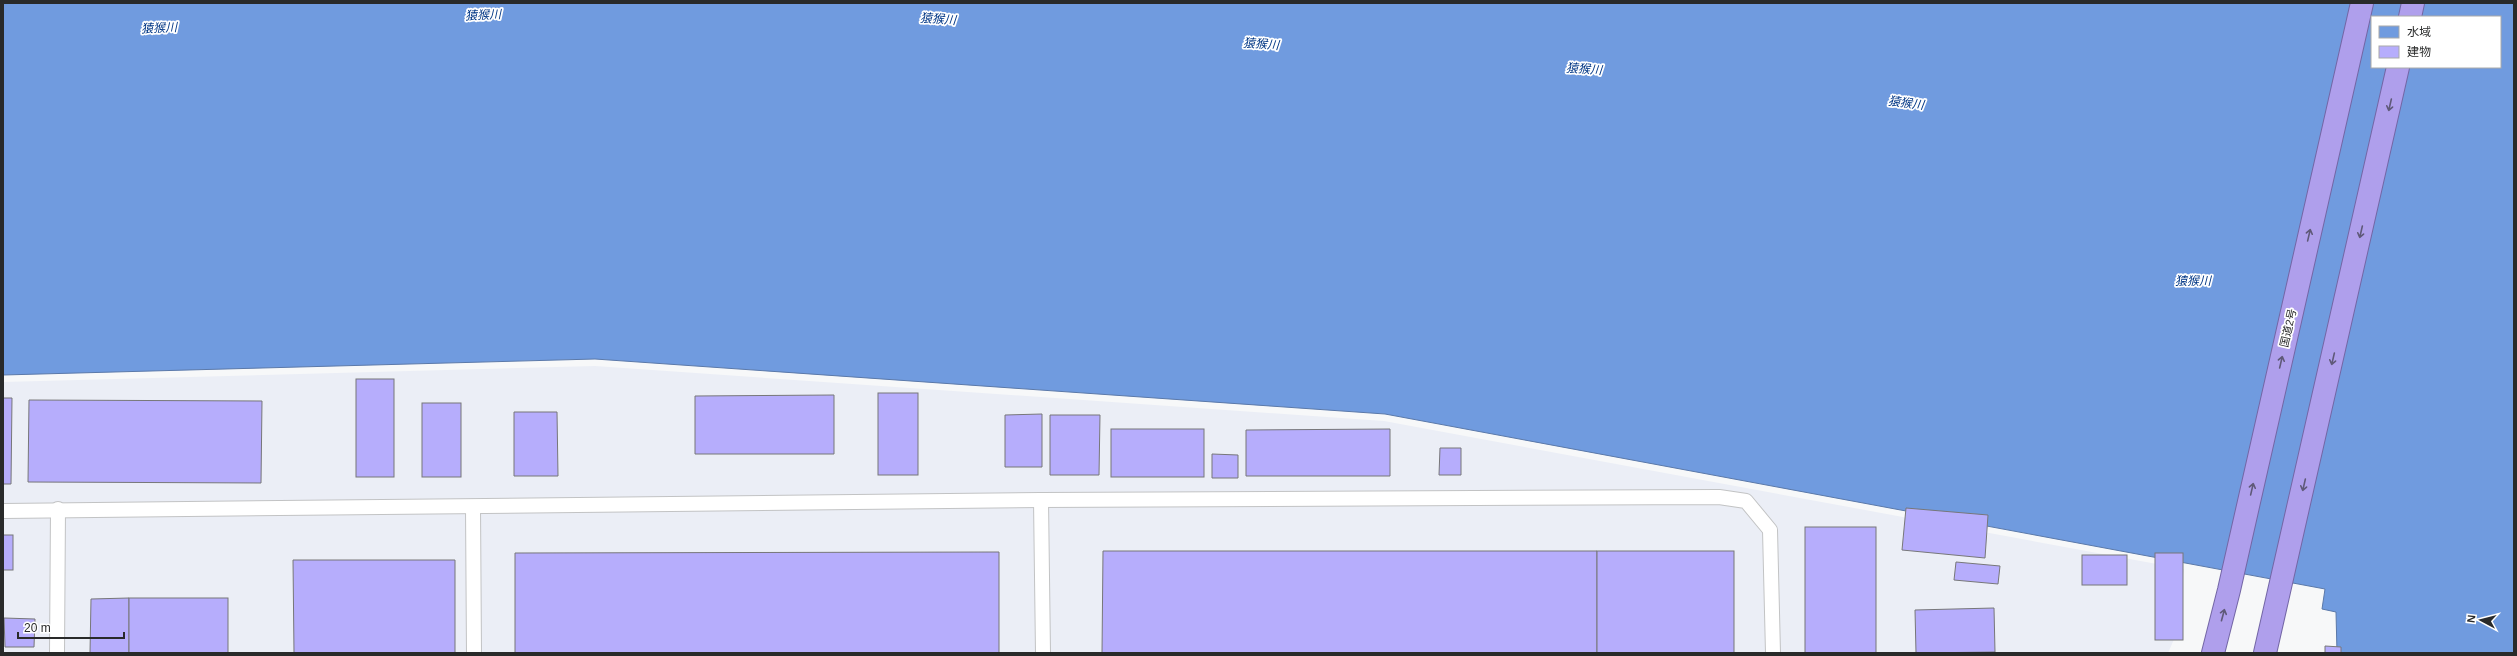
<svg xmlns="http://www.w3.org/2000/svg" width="2517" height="656" viewBox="0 0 2517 656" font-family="Helvetica,'Noto Sans JP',sans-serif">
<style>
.built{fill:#ebeef6}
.water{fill:#709bdf;stroke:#5b79a9;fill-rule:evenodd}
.building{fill:#b6adfc;stroke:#777779}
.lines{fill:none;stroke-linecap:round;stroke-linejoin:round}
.service-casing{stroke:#c2c3c4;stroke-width:16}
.trunk-casing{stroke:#7366a5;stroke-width:24}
.service{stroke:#fff;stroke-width:14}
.trunk{stroke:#af9fec;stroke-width:22}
.oneway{stroke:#5f5978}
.labels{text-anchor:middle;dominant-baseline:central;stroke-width:3.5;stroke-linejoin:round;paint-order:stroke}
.street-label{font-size:11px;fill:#292a2a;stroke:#fff}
.water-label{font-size:12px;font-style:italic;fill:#003685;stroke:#fff}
</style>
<rect width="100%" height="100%" fill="#f7f8f9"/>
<!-- built -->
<polygon class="built" points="595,366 1384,421 2184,569 2175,637 2168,653 3,653 3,382"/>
<!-- water -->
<path class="water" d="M3 3H2514V653H2337L2336 612 2322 609 2325 589 1385 414 595 359 3 375ZM2372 17H2500V67H2372Z"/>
<!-- building -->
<g class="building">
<rect x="356" y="379" width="38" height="98"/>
<rect x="878" y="393" width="40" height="82"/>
<polygon points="834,395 834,454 695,454 695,396"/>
<polygon points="3,398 12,398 11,484 3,484"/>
<polygon points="29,400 262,401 261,483 28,482"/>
<rect x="422" y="403" width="39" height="74"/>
<polygon points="514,412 557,412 558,476 514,476"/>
<polygon points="1042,414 1042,467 1005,467 1005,415"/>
<polygon points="1050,415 1100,415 1099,475 1050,475"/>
<rect x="1111" y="429" width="93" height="48"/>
<polygon points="1390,429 1390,476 1246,476 1246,430"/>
<polygon points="1440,448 1461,448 1461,475 1439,475"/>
<polygon points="1212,454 1238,455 1238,478 1212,478"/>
<polygon points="1906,508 1988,515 1985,558 1902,550"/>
<rect x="1805" y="527" width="71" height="126"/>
<rect x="3" y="535" width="10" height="35"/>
<polygon points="1103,551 1597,551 1597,653 1102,653"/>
<rect x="1597" y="551" width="137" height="102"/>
<polygon points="999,552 999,653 515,653 515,553"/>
<rect x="2155" y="553" width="28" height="87"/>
<rect x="2082" y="555" width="45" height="30"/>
<polygon points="293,560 455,560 455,653 294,653"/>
<polygon points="1956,562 2000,566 1998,584 1954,580"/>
<polygon points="129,598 129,653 90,653 91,599"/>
<rect x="129" y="598" width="99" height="55"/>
<polygon points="1994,608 1995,652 1916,653 1915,610"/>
<polygon points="4,618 35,619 34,647 5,647"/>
<polygon points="2325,646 2341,647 2341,653 2325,653"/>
</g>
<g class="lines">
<defs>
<g id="service">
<polyline points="1041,500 1043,653"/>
<polyline points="473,507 474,653"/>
<polyline points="3,511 1041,500 1719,497 1746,501 1770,530 1773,653"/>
<polyline points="57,653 58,509"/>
</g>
<g id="trunk">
<polyline points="2410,17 2413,3"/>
<polyline points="2213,653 2229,590 2362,3"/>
<polyline points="2265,653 2398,67"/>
</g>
</defs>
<!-- service casing -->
<use href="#service" class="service-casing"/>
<!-- trunk casing -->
<use href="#trunk" class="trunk-casing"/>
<!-- service -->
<use href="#service" class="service"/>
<!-- trunk -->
<use href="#trunk" class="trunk"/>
</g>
<!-- one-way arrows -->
<defs><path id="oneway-shaft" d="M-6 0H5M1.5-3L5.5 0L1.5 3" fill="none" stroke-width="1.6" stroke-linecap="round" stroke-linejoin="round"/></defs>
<g class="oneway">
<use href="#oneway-shaft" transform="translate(2390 105) rotate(103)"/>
<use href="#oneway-shaft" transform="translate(2361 232) rotate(103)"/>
<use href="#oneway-shaft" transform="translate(2309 235) rotate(-77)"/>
<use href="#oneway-shaft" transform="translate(2333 359) rotate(103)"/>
<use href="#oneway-shaft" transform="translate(2281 362) rotate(-77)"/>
<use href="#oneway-shaft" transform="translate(2304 485) rotate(103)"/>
<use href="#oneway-shaft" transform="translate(2252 489) rotate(-77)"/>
<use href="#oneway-shaft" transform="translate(2223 615) rotate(-75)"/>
</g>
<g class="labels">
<!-- street labels -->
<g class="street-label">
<text transform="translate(2288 328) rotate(-77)">国道2号</text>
</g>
<!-- water labels -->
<g class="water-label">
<text transform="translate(483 15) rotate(-2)">猿猴川</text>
<text transform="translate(938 19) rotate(4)">猿猴川</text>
<text transform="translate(159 28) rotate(-2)">猿猴川</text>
<text transform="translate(1261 44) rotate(4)">猿猴川</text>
<text transform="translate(1584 69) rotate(4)">猿猴川</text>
<text transform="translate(1906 103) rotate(7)">猿猴川</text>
<text x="2193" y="281">猿猴川</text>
</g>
</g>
<!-- border -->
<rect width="2517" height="656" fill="none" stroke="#292a2a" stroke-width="8"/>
<!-- legend -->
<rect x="2371" y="16" width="130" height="52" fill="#ffffff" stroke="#a9aaaa"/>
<rect x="2379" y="26" width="20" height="12" fill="#709bdf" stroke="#a9aaaa"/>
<text x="2407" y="36" font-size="12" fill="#292a2a">水域</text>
<rect x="2379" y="46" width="20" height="12" fill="#b6adfc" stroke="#a9aaaa"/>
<text x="2407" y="56" font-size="12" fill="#292a2a">建物</text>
<!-- north arrow -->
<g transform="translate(2481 620) rotate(277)" stroke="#ffffff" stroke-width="3" paint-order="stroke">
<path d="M0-3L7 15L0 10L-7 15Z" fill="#292a2a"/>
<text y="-6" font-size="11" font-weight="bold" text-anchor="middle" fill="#292a2a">N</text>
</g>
<!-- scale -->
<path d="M18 632v6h106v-6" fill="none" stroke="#292a2a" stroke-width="2"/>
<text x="24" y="632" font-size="12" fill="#292a2a" stroke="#ffffff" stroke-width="3" paint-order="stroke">20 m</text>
</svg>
